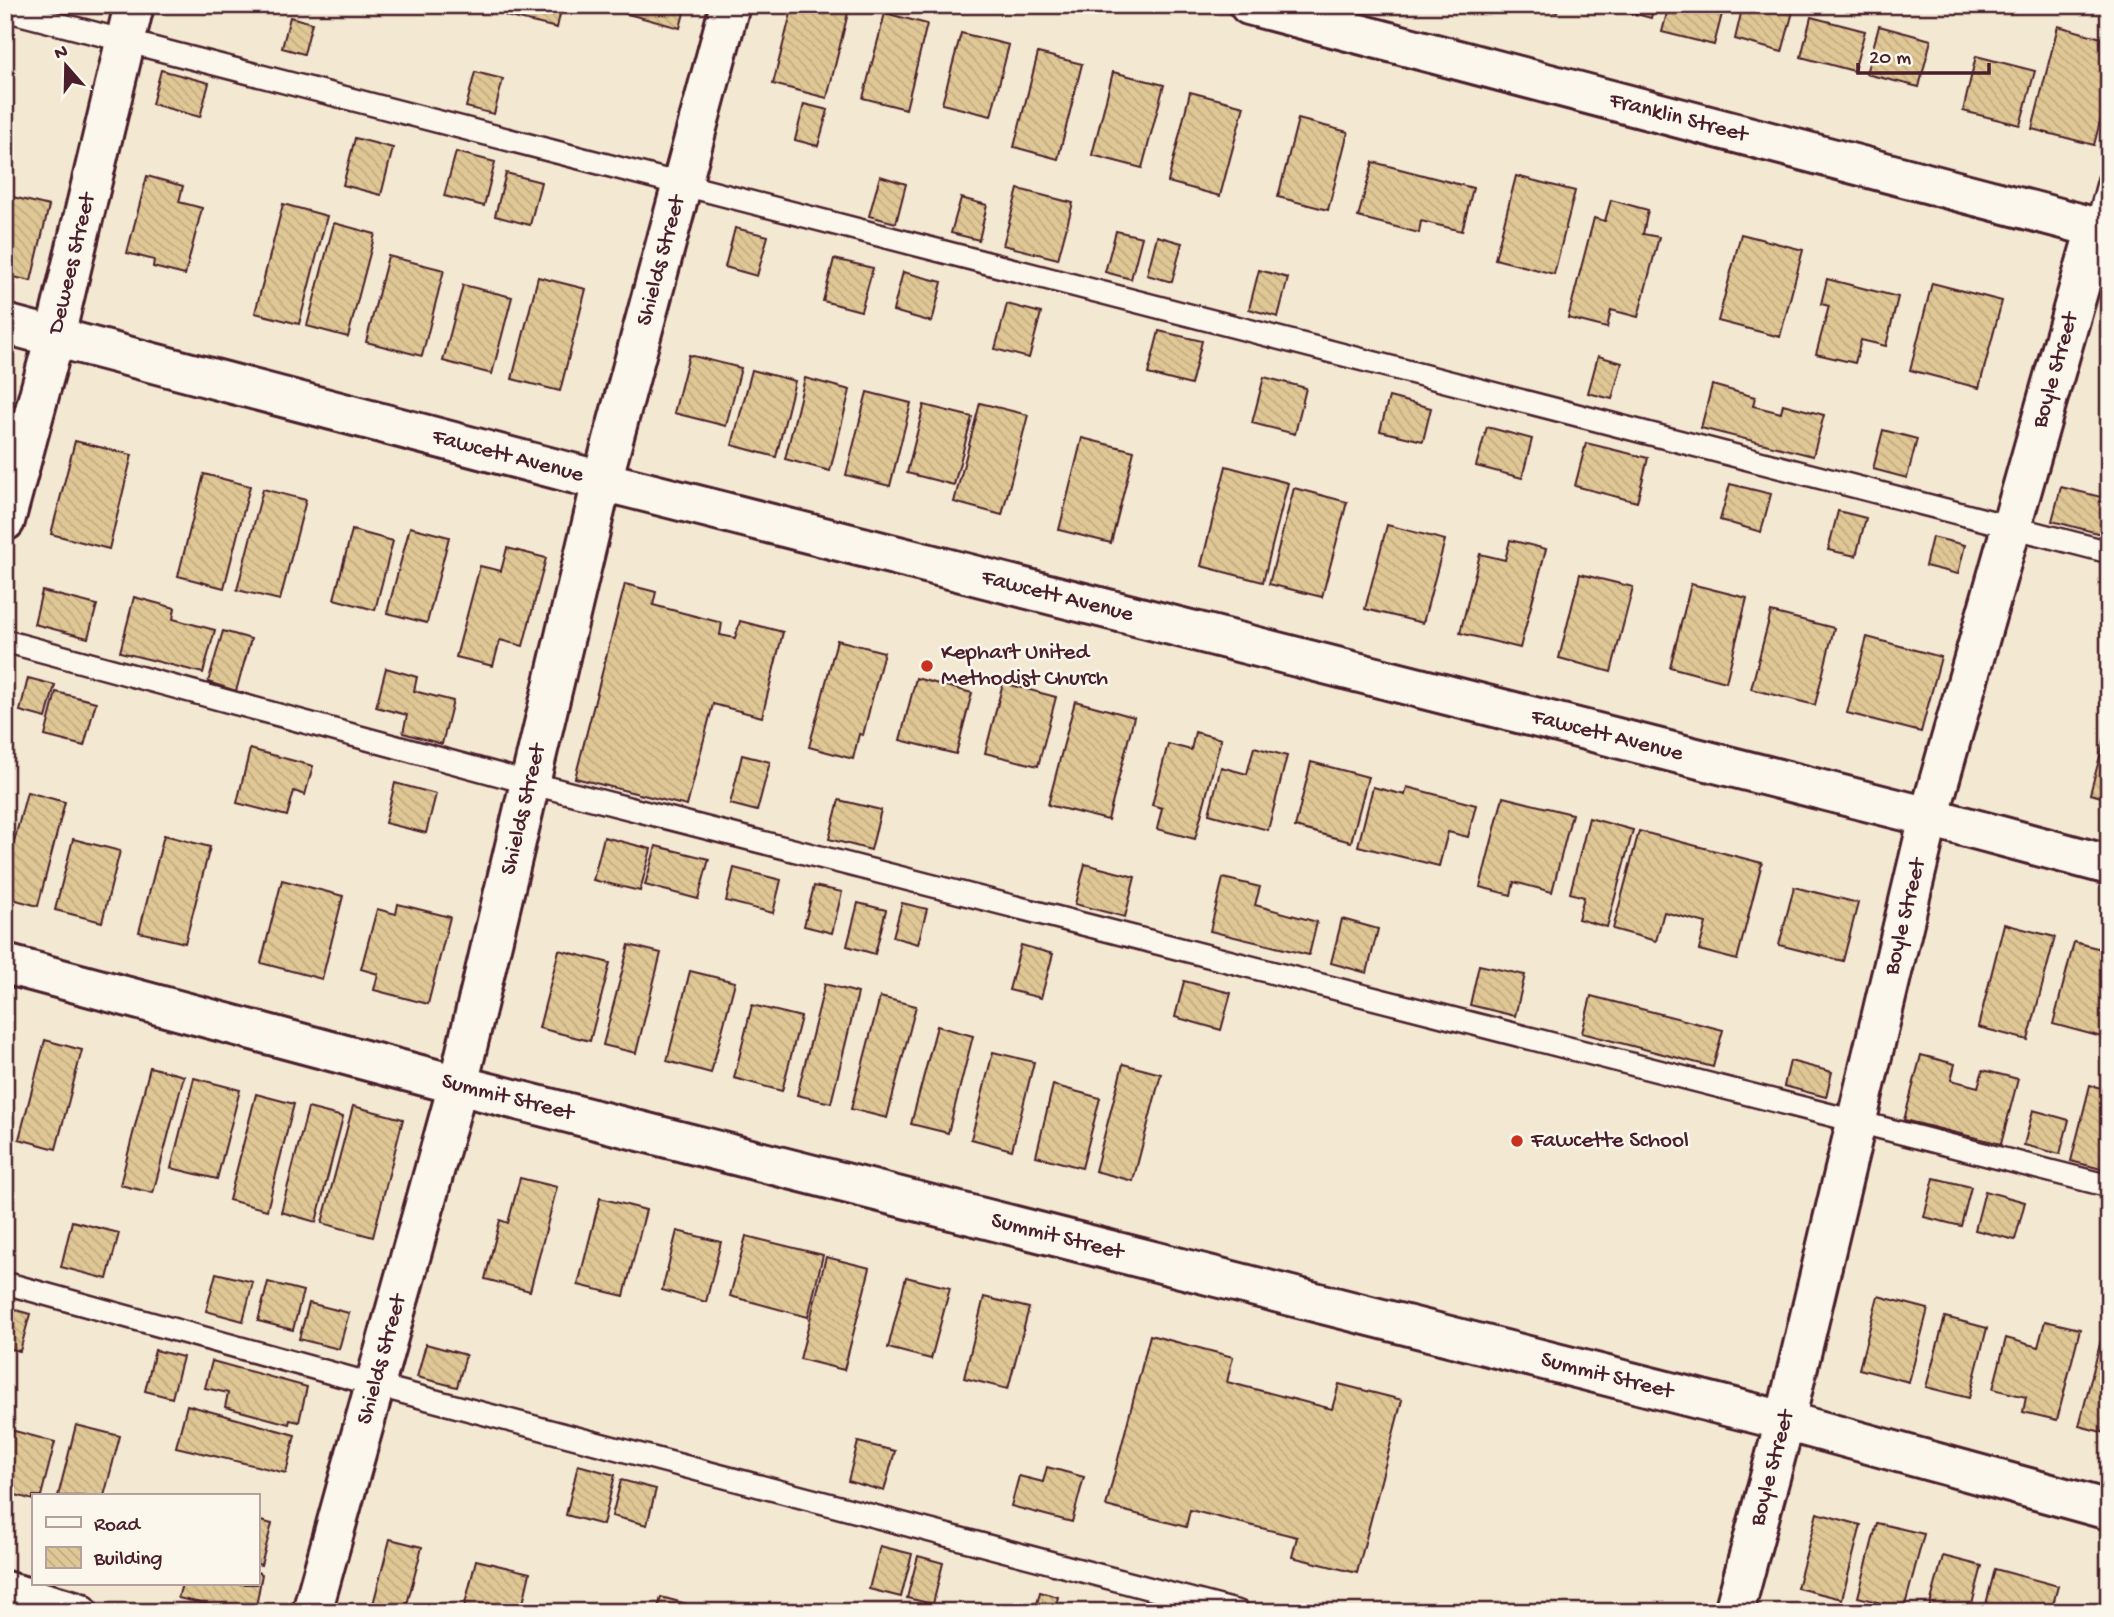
<svg xmlns="http://www.w3.org/2000/svg" width="2114" height="1617" viewBox="0 0 2114 1617" font-family="'Gochi Hand',sans-serif">
<style>
.building{fill:url(#building-back-hatch);stroke:#4a1f2b;stroke-width:2}
.lines{fill:none;stroke-linecap:round;stroke-linejoin:round}
.service-casing{stroke:#4a1f2b;stroke-width:26}
.minor-casing{stroke:#4a1f2b;stroke-width:44}
.service{stroke:#fbf7ec;stroke-width:21}
.minor{stroke:#fbf7ec;stroke-width:38}
.poi-dot{fill:#c8321e;stroke:#fbf7ec;stroke-width:2.5}
.labels{text-anchor:middle;dominant-baseline:central;stroke-width:5;stroke-linejoin:round;paint-order:stroke}
.street-label{font-size:23px;fill:#4a1f2b;stroke:#fbf7ec}
.poi-label{font-size:23px;fill:#4a1f2b;stroke:#fbf7ec;text-anchor:start}
</style>
<defs>
<pattern id="building-back-hatch" width="6" height="6" patternUnits="userSpaceOnUse" patternTransform="scale(1.75)"><rect width="6" height="6" fill="#e0c896"/><path d="M-1 5l2 2M0 0l6 6M5-1l2 2" fill="none" stroke="#c2ab81"/></pattern>
</defs>
<rect width="100%" height="100%" fill="#f3e9d2"/>
<filter id="ink" filterUnits="userSpaceOnUse"><feTurbulence type="fractalNoise" baseFrequency=".0143" numOctaves="2"/><feDisplacementMap in="SourceGraphic" scale="14" xChannelSelector="R" yChannelSelector="G"/><feConvolveMatrix kernelMatrix="1 2 1 2 8 2 1 2 1" color-interpolation-filters="sRGB"/></filter>
<g filter="url(#ink)">
<!-- building -->
<g class="building">
<polygon points="509,5 562,5 557,28 506,16"/>
<polygon points="594,5 686,5 680,28"/>
<polygon points="793,5 850,5 827,98 773,84"/>
<polygon points="1529,5 1559,5 1557,12"/>
<polygon points="1603,5 1654,5 1651,18"/>
<polygon points="1669,5 1724,6 1714,45 1662,32"/>
<polygon points="1743,5 1785,5 1794,8 1782,52 1735,39"/>
<polygon points="885,13 927,24 906,109 863,98"/>
<polygon points="290,17 312,23 304,54 282,48"/>
<polygon points="1811,17 1865,31 1854,71 1801,57"/>
<polygon points="1879,26 1931,40 1919,87 1866,74"/>
<polygon points="2058,26 2109,40 2109,112 2103,110 2094,145 2032,129"/>
<polygon points="961,33 1009,45 991,116 942,104"/>
<polygon points="1038,53 1082,64 1058,159 1014,147"/>
<polygon points="1976,56 2035,71 2020,125 1963,111"/>
<polygon points="161,70 209,83 200,117 152,104"/>
<polygon points="475,72 503,79 494,114 466,107"/>
<polygon points="1113,72 1164,85 1142,168 1092,155"/>
<polygon points="1190,92 1244,106 1220,196 1168,182"/>
<polygon points="804,104 828,110 818,146 795,140"/>
<polygon points="1298,119 1348,132 1328,210 1278,197"/>
<polygon points="355,138 393,148 381,195 343,185"/>
<polygon points="456,152 495,162 484,206 444,196"/>
<polygon points="1373,162 1473,188 1462,231 1421,221 1419,233 1358,217"/>
<polygon points="506,173 541,182 530,225 495,216"/>
<polygon points="147,176 183,186 179,202 202,208 185,275 153,267 154,260 127,253"/>
<polygon points="880,176 906,184 896,223 869,216"/>
<polygon points="1516,176 1575,191 1554,274 1495,259"/>
<polygon points="1018,189 1073,203 1058,259 1003,245"/>
<polygon points="5,195 49,206 31,281 5,275"/>
<polygon points="961,198 987,205 979,240 951,233"/>
<polygon points="1611,200 1648,210 1643,234 1659,237 1638,317 1611,310 1607,328 1568,318 1594,218 1605,221"/>
<polygon points="283,204 327,216 299,324 255,313"/>
<polygon points="334,223 375,234 348,337 307,326"/>
<polygon points="735,228 768,236 757,276 725,267"/>
<polygon points="1116,231 1142,237 1131,279 1105,272"/>
<polygon points="1741,234 1803,250 1780,337 1718,321"/>
<polygon points="1157,236 1182,243 1172,282 1147,275"/>
<polygon points="388,256 444,270 422,356 366,342"/>
<polygon points="834,259 873,268 861,311 823,301"/>
<polygon points="1259,270 1288,278 1278,317 1249,309"/>
<polygon points="903,272 942,282 932,322 893,311"/>
<polygon points="538,277 586,289 560,391 512,379"/>
<polygon points="1827,279 1898,297 1886,346 1861,340 1855,363 1816,354 1829,306 1821,304"/>
<polygon points="1932,283 2002,301 1979,388 1910,370"/>
<polygon points="463,285 512,297 492,374 443,361"/>
<polygon points="1007,304 1041,313 1029,358 995,349"/>
<polygon points="1159,331 1202,341 1191,385 1148,374"/>
<polygon points="689,355 741,368 726,426 674,413"/>
<polygon points="1598,356 1622,363 1612,399 1588,393"/>
<polygon points="752,370 795,381 776,457 732,445"/>
<polygon points="1264,377 1306,388 1295,434 1252,423"/>
<polygon points="805,378 850,390 830,471 785,459"/>
<polygon points="1712,385 1755,397 1753,406 1781,413 1783,404 1824,415 1813,456 1701,428"/>
<polygon points="867,392 911,403 890,486 846,475"/>
<polygon points="1389,397 1431,408 1423,441 1380,431"/>
<polygon points="980,403 1028,415 1002,515 954,502"/>
<polygon points="924,405 972,417 954,485 907,473"/>
<polygon points="1487,427 1532,439 1522,478 1476,466"/>
<polygon points="1883,430 1917,439 1907,478 1873,469"/>
<polygon points="1082,438 1134,451 1111,543 1059,530"/>
<polygon points="75,441 132,455 109,549 51,534"/>
<polygon points="1586,443 1648,458 1637,502 1575,486"/>
<polygon points="1226,466 1288,483 1263,582 1201,566"/>
<polygon points="204,474 250,486 224,588 178,576"/>
<polygon points="1730,484 1771,494 1761,532 1720,520"/>
<polygon points="2061,487 2109,499 2109,536 2052,521"/>
<polygon points="1294,488 1347,502 1322,597 1269,584"/>
<polygon points="263,489 306,500 280,600 237,590"/>
<polygon points="1838,511 1866,518 1856,556 1828,550"/>
<polygon points="1387,525 1445,540 1423,623 1365,609"/>
<polygon points="410,527 449,537 427,623 387,613"/>
<polygon points="352,530 393,541 375,610 334,599"/>
<polygon points="1932,537 1965,545 1958,574 1925,566"/>
<polygon points="1510,540 1546,549 1520,648 1460,633 1480,554 1505,560"/>
<polygon points="507,548 546,558 523,646 500,640 493,666 456,657 480,566 501,571"/>
<polygon points="1580,574 1633,587 1611,672 1559,658"/>
<polygon points="625,584 656,592 653,605 722,623 720,635 735,638 740,621 783,632 762,717 713,704 687,806 575,778"/>
<polygon points="1691,584 1747,598 1726,682 1670,667"/>
<polygon points="42,591 97,605 88,638 34,624"/>
<polygon points="134,597 175,608 173,619 215,630 203,673 120,652"/>
<polygon points="1771,612 1834,628 1815,705 1751,689"/>
<polygon points="223,631 251,639 236,691 208,682"/>
<polygon points="1867,637 1941,657 1921,732 1847,713"/>
<polygon points="837,640 884,652 863,735 859,734 853,759 809,747"/>
<polygon points="386,668 417,677 414,691 453,701 442,744 403,733 407,715 376,707"/>
<polygon points="28,678 55,685 46,718 20,711"/>
<polygon points="916,678 972,693 956,754 900,740"/>
<polygon points="1003,683 1056,697 1038,766 985,753"/>
<polygon points="56,692 96,702 84,746 45,736"/>
<polygon points="1075,701 1134,717 1108,820 1048,805"/>
<polygon points="2109,722 2109,799 2090,794"/>
<polygon points="1195,732 1221,739 1195,839 1157,829 1162,808 1152,805 1168,744 1191,750"/>
<polygon points="1254,747 1287,756 1268,830 1209,814 1221,767 1247,774"/>
<polygon points="250,749 313,766 305,795 294,791 287,816 237,803"/>
<polygon points="742,755 770,762 757,811 730,804"/>
<polygon points="1311,762 1368,777 1351,842 1295,827"/>
<polygon points="395,783 436,794 426,833 385,823"/>
<polygon points="1373,787 1405,795 1407,787 1476,805 1468,837 1448,832 1439,866 1358,846"/>
<polygon points="27,792 65,802 38,906 5,897 5,876"/>
<polygon points="1503,797 1572,814 1552,892 1514,882 1511,895 1480,887"/>
<polygon points="839,800 881,810 871,850 829,839"/>
<polygon points="1589,818 1633,830 1607,927 1578,919 1584,897 1570,893"/>
<polygon points="1639,831 1762,863 1737,960 1699,950 1706,923 1664,912 1656,941 1613,929"/>
<polygon points="164,835 210,847 185,943 139,932"/>
<polygon points="604,837 651,849 640,891 593,880"/>
<polygon points="73,839 120,851 102,922 55,910"/>
<polygon points="656,846 709,859 698,899 645,885"/>
<polygon points="1085,864 1135,877 1125,917 1075,904"/>
<polygon points="734,868 781,880 773,913 726,901"/>
<polygon points="1223,878 1260,887 1255,905 1317,922 1309,955 1210,931"/>
<polygon points="282,880 343,896 322,979 261,963"/>
<polygon points="814,886 842,892 832,933 804,926"/>
<polygon points="1794,887 1858,903 1843,961 1779,945"/>
<polygon points="858,903 886,910 875,954 847,946"/>
<polygon points="902,903 927,909 918,944 893,937"/>
<polygon points="398,904 450,917 428,1004 374,990 378,974 361,969 377,909 396,914"/>
<polygon points="1342,919 1378,929 1367,973 1331,963"/>
<polygon points="2004,924 2055,937 2028,1040 1978,1027"/>
<polygon points="2074,942 2109,951 2109,1039 2053,1024"/>
<polygon points="629,945 661,953 636,1053 603,1045"/>
<polygon points="1021,945 1053,954 1041,998 1009,990"/>
<polygon points="559,950 610,963 590,1041 539,1028"/>
<polygon points="1479,965 1525,975 1515,1016 1470,1005"/>
<polygon points="690,971 735,982 711,1073 667,1061"/>
<polygon points="1184,981 1231,993 1221,1030 1175,1017"/>
<polygon points="825,984 858,993 831,1103 797,1095"/>
<polygon points="1591,996 1723,1030 1713,1067 1582,1033"/>
<polygon points="880,997 916,1006 887,1118 851,1109"/>
<polygon points="752,1005 801,1017 782,1091 734,1078"/>
<polygon points="937,1026 973,1036 948,1133 911,1124"/>
<polygon points="45,1040 82,1050 56,1149 19,1139"/>
<polygon points="993,1052 1034,1062 1012,1150 971,1139"/>
<polygon points="1921,1055 1955,1064 1951,1080 1978,1087 1983,1070 2018,1079 2001,1144 1904,1120"/>
<polygon points="1790,1061 1832,1072 1826,1097 1784,1086"/>
<polygon points="1123,1064 1161,1074 1133,1181 1095,1171"/>
<polygon points="150,1067 184,1076 153,1193 120,1185"/>
<polygon points="194,1078 240,1090 217,1179 171,1168"/>
<polygon points="1053,1085 1100,1098 1082,1168 1036,1156"/>
<polygon points="2090,1085 2109,1090 2109,1154 2105,1170 2071,1161"/>
<polygon points="256,1094 294,1104 267,1210 229,1200"/>
<polygon points="353,1106 403,1119 373,1237 322,1223"/>
<polygon points="308,1108 343,1117 316,1222 281,1212"/>
<polygon points="2033,1110 2069,1120 2060,1154 2024,1145"/>
<polygon points="520,1178 557,1187 530,1291 485,1279 500,1220 508,1223"/>
<polygon points="1934,1178 1971,1187 1961,1226 1924,1217"/>
<polygon points="1985,1191 2025,1202 2015,1240 1975,1230"/>
<polygon points="600,1198 646,1210 624,1296 578,1285"/>
<polygon points="72,1221 119,1233 107,1279 61,1267"/>
<polygon points="677,1231 721,1242 706,1302 662,1290"/>
<polygon points="746,1236 823,1255 808,1317 730,1296"/>
<polygon points="826,1257 870,1268 844,1370 800,1359"/>
<polygon points="216,1273 253,1282 243,1321 206,1311"/>
<polygon points="906,1277 950,1288 931,1359 888,1348"/>
<polygon points="268,1282 303,1291 293,1330 258,1321"/>
<polygon points="1878,1296 1928,1309 1909,1382 1859,1369"/>
<polygon points="984,1297 1029,1308 1008,1389 964,1378"/>
<polygon points="309,1303 349,1313 339,1349 299,1339"/>
<polygon points="5,1307 30,1314 20,1351 5,1348"/>
<polygon points="1945,1317 1987,1328 1969,1398 1926,1387"/>
<polygon points="2045,1321 2080,1329 2057,1420 2023,1412 2026,1397 1993,1389 2006,1338 2038,1347"/>
<polygon points="1150,1335 1233,1357 1227,1382 1332,1409 1339,1384 1402,1400 1357,1573 1292,1557 1297,1537 1190,1510 1186,1527 1106,1506"/>
<polygon points="2101,1340 2109,1342 2109,1434 2079,1426"/>
<polygon points="426,1344 466,1355 457,1387 417,1377"/>
<polygon points="155,1350 183,1357 172,1398 145,1391"/>
<polygon points="212,1361 307,1387 299,1422 290,1420 289,1424 225,1407 228,1393 205,1388"/>
<polygon points="187,1405 295,1435 286,1473 176,1447"/>
<polygon points="76,1425 120,1436 104,1496 58,1496"/>
<polygon points="11,1430 55,1442 41,1496 33,1496 33,1500 5,1492 5,1451"/>
<polygon points="858,1442 895,1451 884,1491 848,1481"/>
<polygon points="578,1465 615,1475 603,1525 566,1515"/>
<polygon points="1047,1467 1084,1477 1072,1522 1011,1506 1019,1476 1043,1482"/>
<polygon points="621,1480 656,1489 647,1525 612,1516"/>
<polygon points="1817,1513 1861,1525 1842,1599 1797,1588"/>
<polygon points="257,1520 272,1524 261,1565 257,1564"/>
<polygon points="1877,1523 1924,1534 1904,1609 1858,1597"/>
<polygon points="390,1539 422,1547 405,1612 371,1612"/>
<polygon points="880,1546 912,1554 901,1597 869,1589"/>
<polygon points="918,1556 943,1563 933,1604 907,1598"/>
<polygon points="1943,1556 1982,1566 1970,1612 1928,1612"/>
<polygon points="476,1560 530,1573 521,1612 463,1612"/>
<polygon points="1995,1569 2058,1586 2051,1612 1984,1612"/>
<polygon points="257,1572 262,1574 255,1612 241,1612 178,1598 182,1584 257,1584"/>
<polygon points="1040,1592 1058,1597 1054,1612 1035,1612"/>
<polygon points="661,1597 717,1612 657,1612"/>
</g>
<g class="lines">
<defs>
<g id="service">
<polyline points="5,10 2109,552"/>
<polyline points="2096,228 2109,180"/>
<polyline points="5,641 530,783 2109,1186"/>
<polyline points="5,1283 375,1385 1239,1612"/>
</g>
<g id="minor">
<path id="s1" d="M1249 5 2109 231"/>
<path id="s2" d="M5 324 602 481 1929 817 2109 865"/>
<path id="s3" d="M5 521 55 336 134 5"/>
<path id="s4" d="M5 964 458 1085 1785 1421 2109 1510"/>
<polyline points="5,1591 78,1612"/>
<path id="s5" d="M312 1612 458 1085 602 481 730 5"/>
<path id="s6" d="M1734 1612 1785 1421 1929 817 2096 228"/>
</g>
</defs>
<!-- service casing -->
<use href="#service" class="service-casing"/>
<!-- minor casing -->
<use href="#minor" class="minor-casing"/>
<!-- service -->
<use href="#service" class="service"/>
<!-- minor -->
<use href="#minor" class="minor"/>
</g>
</g>
<!-- markers -->
<g class="poi-dot">
<circle cx="927" cy="666" r="7"/>
<circle cx="1517" cy="1141" r="7"/>
</g>
<g class="labels">
<!-- street labels -->
<g class="street-label">
<text stroke="none"><textPath href="#s1" startOffset="444">Franklin Street</textPath></text>
<text stroke="none"><textPath href="#s5" startOffset="1396">Shields Street</textPath></text>
<text stroke="none"><textPath href="#s3" startOffset="266">Dewees Street</textPath></text>
<text stroke="none"><textPath href="#s6" startOffset="1283">Boyle Street</textPath></text>
<text stroke="none"><textPath href="#s2" startOffset="520">Fawcett Avenue</textPath></text>
<text stroke="none"><textPath href="#s2" startOffset="1087">Fawcett Avenue</textPath></text>
<text stroke="none"><textPath href="#s2" startOffset="1654">Fawcett Avenue</textPath></text>
<text stroke="none"><textPath href="#s5" startOffset="830">Shields Street</textPath></text>
<text stroke="none"><textPath href="#s6" startOffset="716">Boyle Street</textPath></text>
<text stroke="none"><textPath href="#s4" startOffset="520">Summit Street</textPath></text>
<text stroke="none"><textPath href="#s4" startOffset="1087">Summit Street</textPath></text>
<text stroke="none"><textPath href="#s5" startOffset="262">Shields Street</textPath></text>
<text stroke="none"><textPath href="#s4" startOffset="1654">Summit Street</textPath></text>
<text stroke="none"><textPath href="#s6" startOffset="149">Boyle Street</textPath></text>
</g>
<!-- poi labels -->
<g class="poi-label">
<text x="941" y="653">Kephart United<tspan x="941" dy="26">Methodist Church</tspan></text>
<text x="1531" y="1141">Fawcette School</text>
</g>
</g>
<!-- margin -->
<rect width="2114" height="1617" fill="none" stroke="#fbf7ec" stroke-width="28"/>
<rect x="14" y="14" width="2086" height="1589" fill="none" stroke="#4a1f2b" stroke-width="2.5" filter="url(#ink)"/>
<!-- legend -->
<rect x="32" y="1494" width="228" height="91" fill="#fbf7ec" stroke="#b4a19f" stroke-width="2"/>
<rect x="46" y="1517" width="35" height="10" fill="#fbf7ec" stroke="#b4a19f" stroke-width="2"/>
<text x="94" y="1530" font-size="21" fill="#4a1f2b">Road</text>
<rect x="46" y="1547" width="35" height="21" fill="url(#building-back-hatch)" stroke="#b4a19f" stroke-width="2"/>
<text x="94" y="1564" font-size="21" fill="#4a1f2b">Building</text>
<!-- north arrow -->
<g transform="translate(66 66) rotate(340)" stroke="#fbf7ec" stroke-width="5" paint-order="stroke">
<path d="M0-5L12 26L0 18L-12 26Z" fill="#4a1f2b"/>
<text y="-10" font-size="19" font-weight="bold" text-anchor="middle" fill="#4a1f2b">N</text>
</g>
<!-- scale -->
<path d="M1858 63v10h131v-10" fill="none" stroke="#4a1f2b" stroke-width="3.5"/>
<text x="1869" y="63" font-size="21" fill="#4a1f2b" stroke="#fbf7ec" stroke-width="5" paint-order="stroke">20 m</text>
</svg>
